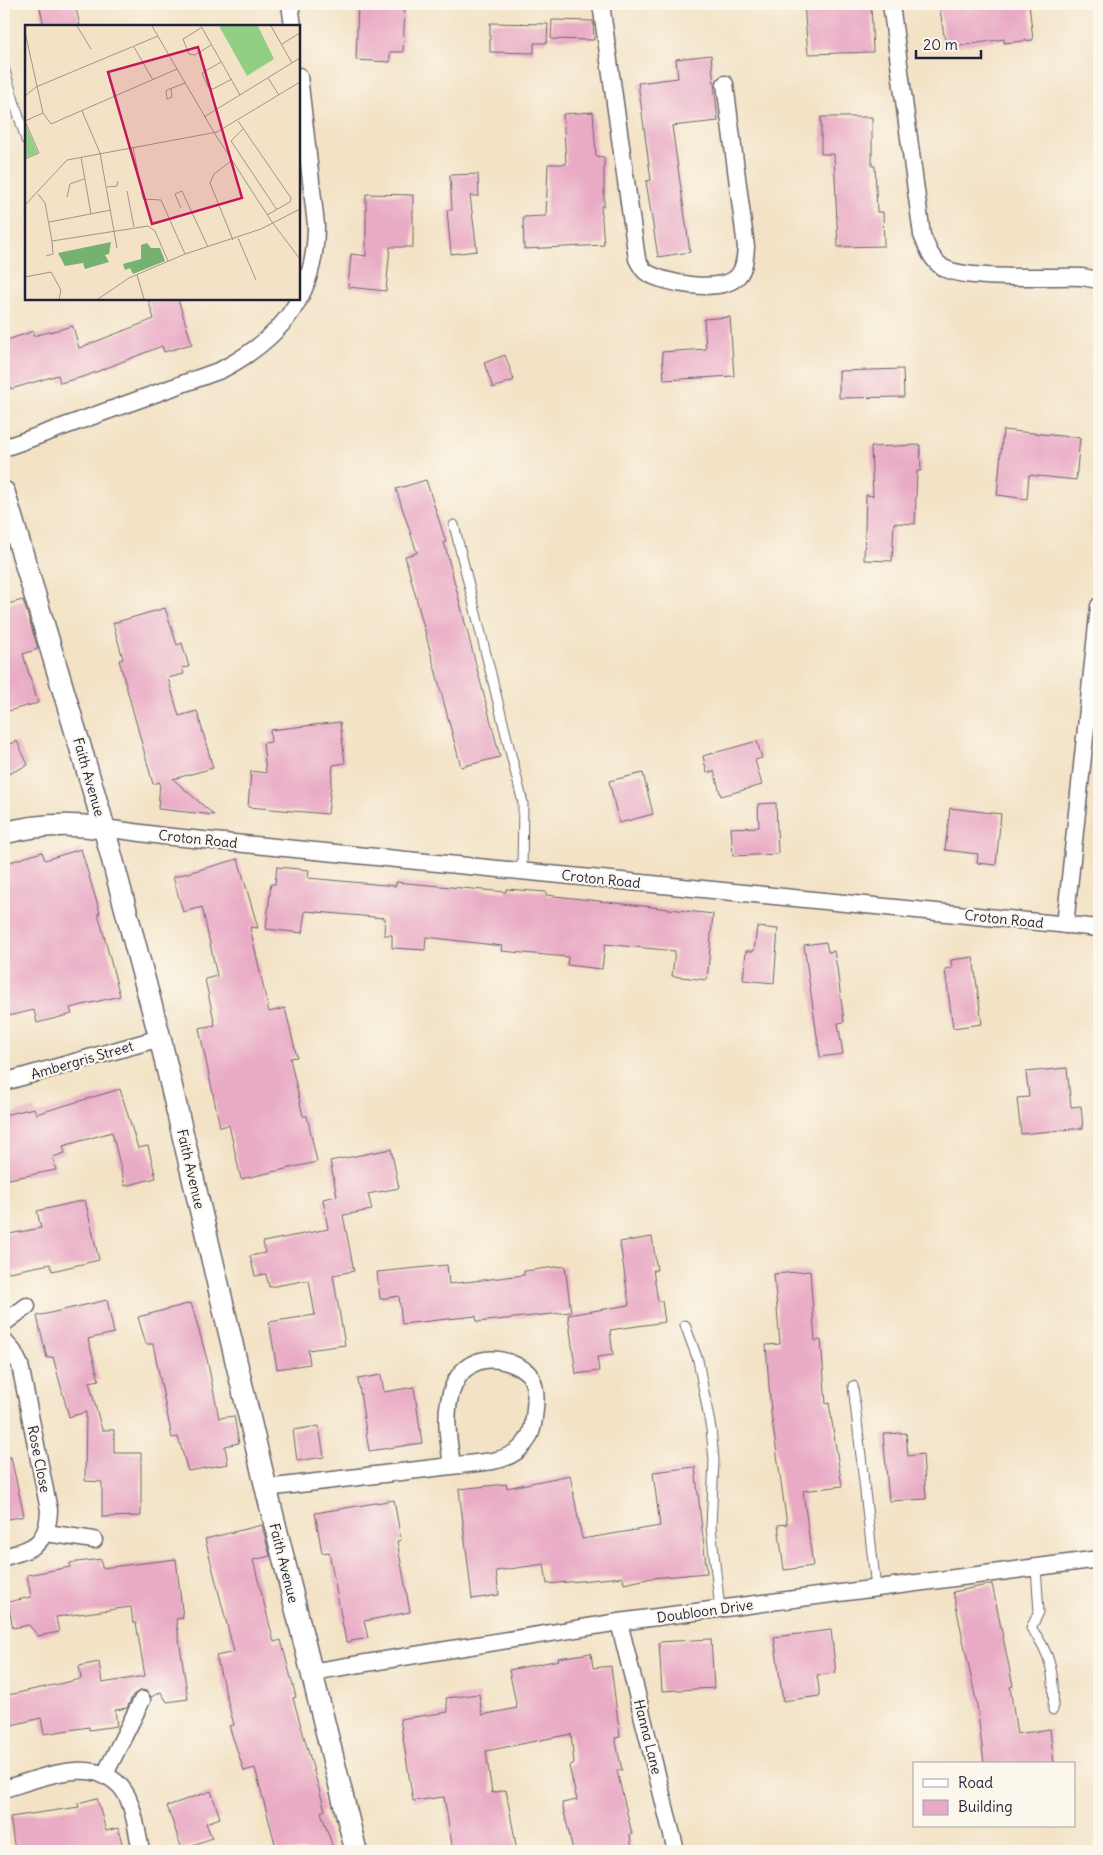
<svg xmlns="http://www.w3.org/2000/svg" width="1103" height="1855" viewBox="0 0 1103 1855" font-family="Delius,sans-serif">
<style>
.building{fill:#e9aac5}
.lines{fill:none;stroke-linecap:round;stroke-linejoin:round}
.service-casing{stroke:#6b656b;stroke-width:11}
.minor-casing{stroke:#6b656b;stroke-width:19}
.tertiary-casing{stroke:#6b656b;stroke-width:24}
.service{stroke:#fff;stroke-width:9}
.minor{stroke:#fff;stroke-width:16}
.tertiary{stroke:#fff;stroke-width:21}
.labels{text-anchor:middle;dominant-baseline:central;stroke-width:4.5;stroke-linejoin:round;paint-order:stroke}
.street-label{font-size:14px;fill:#22223b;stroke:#fbf7ec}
.inset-road{fill:none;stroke:#9f958e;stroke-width:1}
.view{fill:#c2185b;fill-opacity:0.15;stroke:#c2185b;stroke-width:2.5}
.inset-edge{fill:none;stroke:#22223b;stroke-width:2.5}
</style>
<rect width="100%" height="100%" fill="#fbf7ec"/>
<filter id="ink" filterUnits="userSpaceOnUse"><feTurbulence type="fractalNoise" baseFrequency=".02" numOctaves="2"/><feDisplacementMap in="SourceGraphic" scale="10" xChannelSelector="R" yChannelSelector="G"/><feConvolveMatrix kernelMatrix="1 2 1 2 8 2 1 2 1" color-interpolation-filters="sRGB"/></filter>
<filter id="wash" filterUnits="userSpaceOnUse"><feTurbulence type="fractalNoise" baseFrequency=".0096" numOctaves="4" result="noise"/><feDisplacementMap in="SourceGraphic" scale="20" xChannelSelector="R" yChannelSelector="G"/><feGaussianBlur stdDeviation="1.12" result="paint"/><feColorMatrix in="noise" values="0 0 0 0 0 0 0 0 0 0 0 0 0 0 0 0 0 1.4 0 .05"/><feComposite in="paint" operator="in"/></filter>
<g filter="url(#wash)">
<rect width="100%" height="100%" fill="#f3e2c5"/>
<g id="blocks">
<!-- building -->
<g class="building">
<polygon points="39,4 75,4 80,26 44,26"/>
<polygon points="358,4 405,4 403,52 390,52 390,62 356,60"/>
<polygon points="804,4 871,4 873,52 808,54"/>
<polygon points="939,4 1029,4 1033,40 1004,43 1004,39 946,48"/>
<polygon points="552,20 593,21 594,40 551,39"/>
<polygon points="490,23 548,24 547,43 534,43 534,53 490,52"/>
<polygon points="711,55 718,121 672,126 690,252 658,257 646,181 651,180 638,83 678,78 676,59"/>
<polygon points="593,112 596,156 604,157 604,206 601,206 604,245 524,249 523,217 546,216 548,164 566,164 563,114"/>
<polygon points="821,117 872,117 872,166 875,166 877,212 883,212 884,246 838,247 834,154 821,154"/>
<polygon points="478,174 479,196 470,196 477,251 451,254 447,210 452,210 450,175"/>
<polygon points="366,194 413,195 413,247 390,247 386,291 348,287 351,254 366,256"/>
<polygon points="148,299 178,299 192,344 164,352 162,346 86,376 60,383 58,375 11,389 4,367 4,341 34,331 33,336 73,326 79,348 154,319"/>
<polygon points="730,317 734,376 664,380 662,352 706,349 704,319"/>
<polygon points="505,355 514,380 493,388 484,363"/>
<polygon points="903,369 904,397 839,398 839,371"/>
<polygon points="1003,430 1080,438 1076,480 1029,475 1027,499 997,495"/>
<polygon points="920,445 921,471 917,471 915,524 894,523 892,561 864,560 866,495 873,496 871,447"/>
<polygon points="426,480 446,542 444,542 500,757 461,767 405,556 417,553 396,489"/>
<polygon points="23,600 38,649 23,654 38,703 8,711 4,696 4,605"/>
<polygon points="165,608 177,645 182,643 189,667 182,668 184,674 168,678 179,716 197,711 213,768 173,779 214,815 158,809 160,782 153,784 119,660 123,659 113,623"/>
<polygon points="340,722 345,763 333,765 328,814 248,807 251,771 266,773 263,743 271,742 270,730"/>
<polygon points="17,741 28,765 4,776 4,746"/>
<polygon points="757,741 762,758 755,760 762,785 721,796 714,771 707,773 703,756"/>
<polygon points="643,773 653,814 619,823 609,781"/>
<polygon points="776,803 778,854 733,856 731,828 759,827 758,804"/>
<polygon points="950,808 1001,814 996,865 977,863 978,854 945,850"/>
<polygon points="81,849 100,913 98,913 120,996 70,1008 72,1014 37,1023 34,1010 4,1017 4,864 42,852 45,860"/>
<polygon points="238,859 258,928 250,927 269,1012 285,1008 297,1057 290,1058 303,1116 307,1116 317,1162 241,1179 229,1125 220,1127 199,1028 215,1025 205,979 217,976 202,907 183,912 173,877"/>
<polygon points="277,867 309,870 308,878 396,886 396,882 506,892 506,889 546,892 546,895 713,914 707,980 672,976 675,951 605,944 602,969 567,965 568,957 501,951 502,946 426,937 425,950 392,948 392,935 384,935 385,918 305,911 302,933 266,929 271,884 275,884"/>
<polygon points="757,927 778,929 774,983 743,980 746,951 754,951"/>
<polygon points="826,942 828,952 834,951 837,968 844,1022 838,1023 843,1054 820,1057 804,945"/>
<polygon points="973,957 982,1024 953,1028 945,969 952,968 951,960"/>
<polygon points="1067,1068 1071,1107 1081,1106 1083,1128 1021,1134 1017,1098 1029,1097 1026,1072"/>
<polygon points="120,1089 138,1148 148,1146 156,1178 125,1186 112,1132 63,1146 65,1153 53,1157 56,1170 4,1180 4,1115 34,1108 36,1114"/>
<polygon points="391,1149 399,1188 368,1194 372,1210 343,1215 354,1271 333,1275 345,1345 308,1350 310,1364 277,1369 269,1322 315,1315 309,1280 269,1287 266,1274 255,1276 250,1256 265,1253 263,1242 328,1229 323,1199 337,1196 330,1161"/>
<polygon points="85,1200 99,1260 52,1271 50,1264 4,1273 4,1235 41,1228 37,1211"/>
<polygon points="652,1237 657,1270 653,1270 658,1301 662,1301 665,1322 610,1330 613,1355 597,1357 599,1371 576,1374 568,1315 629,1305 620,1242"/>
<polygon points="447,1265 449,1284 524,1275 524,1271 565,1266 571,1312 477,1322 476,1316 402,1324 399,1296 380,1299 377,1272"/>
<polygon points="810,1271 815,1341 821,1340 826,1404 829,1403 842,1486 803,1491 813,1566 784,1570 778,1525 787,1524 771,1413 766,1345 780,1344 774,1274"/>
<polygon points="107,1300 114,1333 88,1339 99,1380 89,1382 102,1430 114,1430 114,1453 141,1453 141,1516 102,1517 102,1482 85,1481 86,1412 69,1417 53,1357 47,1358 37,1316"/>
<polygon points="191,1303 207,1359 219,1418 234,1416 239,1443 225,1446 228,1464 188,1471 178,1437 172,1438 153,1344 146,1344 138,1317"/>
<polygon points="381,1375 384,1392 414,1387 422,1443 369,1451 358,1379"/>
<polygon points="319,1426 324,1457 297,1461 293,1430"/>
<polygon points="906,1433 908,1456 923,1454 926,1499 889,1501 883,1434"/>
<polygon points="11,1457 24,1516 4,1520 4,1458"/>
<polygon points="695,1467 707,1573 652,1578 624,1584 623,1577 547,1584 544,1564 496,1571 499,1595 472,1599 459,1489 506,1484 507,1488 570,1475 582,1539 660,1526 653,1472"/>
<polygon points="394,1500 401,1540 397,1541 410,1612 364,1621 368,1638 346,1642 329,1552 322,1553 315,1513"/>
<polygon points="262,1525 270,1556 253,1560 274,1642 281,1640 296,1697 293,1698 325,1810 321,1812 334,1851 277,1851 255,1768 244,1771 229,1726 234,1725 216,1656 234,1652 205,1539"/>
<polygon points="101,1559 102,1568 176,1559 183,1618 176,1619 188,1699 167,1702 161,1692 151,1697 147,1691 141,1690 133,1695 127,1708 115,1710 117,1726 89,1730 89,1727 44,1734 41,1718 4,1727 4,1696 81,1679 79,1666 99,1662 102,1683 145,1676 136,1623 133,1623 131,1607 56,1617 59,1632 38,1636 29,1625 13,1628 8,1602 31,1597 27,1575 70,1567 70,1563"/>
<polygon points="992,1584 1013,1686 1010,1687 1017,1734 1050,1729 1054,1764 984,1764 977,1705 953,1592"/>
<polygon points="831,1630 836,1673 817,1675 820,1696 783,1701 774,1637"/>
<polygon points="711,1639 714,1688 662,1691 659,1642"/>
<polygon points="591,1653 593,1668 611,1666 620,1737 615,1738 622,1770 617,1771 632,1834 630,1835 632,1851 573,1851 562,1803 577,1800 569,1766 574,1763 571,1734 486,1751 492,1793 506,1790 517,1851 453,1851 444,1797 413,1801 400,1719 448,1712 446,1698 479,1694 482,1715 517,1708 509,1670 559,1660 558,1658"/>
<polygon points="211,1791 220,1818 206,1823 212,1838 182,1849 167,1806"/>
<polygon points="97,1798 106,1831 118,1828 124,1851 15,1851 10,1817 79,1807 78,1803"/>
</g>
</g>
</g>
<g filter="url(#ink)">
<use href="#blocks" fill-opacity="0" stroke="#6b656b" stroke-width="1"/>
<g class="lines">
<defs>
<g id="service">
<polyline points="4,68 26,140"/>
<polyline points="454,525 523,803 522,871"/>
<polyline points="685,1325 698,1360 711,1429 714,1460 711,1527 720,1609"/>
<polyline points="853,1386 876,1588"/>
<path d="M1036 1567 1039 1612 1031 1628C1052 1654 1055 1678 1053 1710"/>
</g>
<g id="minor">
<polyline points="290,4 293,26"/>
<path d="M601 4 637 259C640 264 642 269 646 272 664 284 722 294 738 276 745 268 745 257 746 247L725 84"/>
<path d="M891 4 922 235C927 247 931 259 942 267 962 281 1053 276 1082 277L1099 280"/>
<path d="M4 448 221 370C282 338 316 295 316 225L299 76"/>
<polyline points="104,828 163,836 1099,928"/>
<polyline points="1065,925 1099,606"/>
<polyline points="4,1082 160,1038"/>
<polyline points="4,1323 27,1306"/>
<path d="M4 1341 13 1351 20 1365 49 1510C48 1544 33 1549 4 1557"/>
<path d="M266 1488 493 1461C513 1457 529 1446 533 1425 535 1410 538 1394 532 1379 529 1372 522 1368 515 1365 491 1354 465 1359 454 1385 443 1409 448 1439 452 1464"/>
<polyline points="46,1533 94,1540"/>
<polyline points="619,1622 676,1851"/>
<polyline points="311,1672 619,1622 1099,1559"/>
<polyline points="104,1776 142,1700"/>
<path d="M4 1789C39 1779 102 1750 127 1796 135 1812 137 1833 141 1851"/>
</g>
<g id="tertiary">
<polyline points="4,492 100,813 160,1038 266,1488 356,1851"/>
<path d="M4 833C38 824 69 823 104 828"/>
</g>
</defs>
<!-- service casing -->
<use href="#service" class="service-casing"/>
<!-- minor casing -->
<use href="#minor" class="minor-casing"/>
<!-- tertiary casing -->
<use href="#tertiary" class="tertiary-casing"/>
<!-- service -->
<use href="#service" class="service"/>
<!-- minor -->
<use href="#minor" class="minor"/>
<!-- tertiary -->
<use href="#tertiary" class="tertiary"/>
</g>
</g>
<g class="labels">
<!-- street labels -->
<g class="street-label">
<text transform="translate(89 777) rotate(74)">Faith Avenue</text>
<text transform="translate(198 839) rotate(6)">Croton Road</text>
<text transform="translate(601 879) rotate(6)">Croton Road</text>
<text transform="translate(1004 919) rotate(6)">Croton Road</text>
<text transform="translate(82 1060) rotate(-16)">Ambergris Street</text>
<text transform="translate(191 1169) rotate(77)">Faith Avenue</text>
<text transform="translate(39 1459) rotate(79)">Rose Close</text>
<text transform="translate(284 1563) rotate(76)">Faith Avenue</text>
<text transform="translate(705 1611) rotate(-8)">Doubloon Drive</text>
<text transform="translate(648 1737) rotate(76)">Hanna Lane</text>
</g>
</g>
<!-- overview -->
<g transform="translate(25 25)">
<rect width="275" height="275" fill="#f3e2c5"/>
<path d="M194 1H233L249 34 222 51ZM0 98 13 128 0 133Z" fill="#92cf85"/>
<path d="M86 217 84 229 80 230 84 237 60 244 58 238 40 241 33 228ZM122 218 126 223H135L140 236 108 249 105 243 100 245 98 239 116 234V220Z" fill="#75b272"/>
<path class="inset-road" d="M52 1 66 24M127 1 190 109 247 197 275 234M176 1 215 70M246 1 267 38M176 3 158 14 164 29 170 30 186 20M0 7 18 88 26 99 152 44M257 19 275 8M109 22 128 55M196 37 177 48 183 62 188 64 207 54M243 53 254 70M146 64 147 72 142 74 141 66 142 65 160 58M0 71 11 62 133 11M57 86 75 128 92 223M179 92 275 33M0 96 18 88M213 96 266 173 265 177 242 190M218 104 206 116 252 185M108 122 118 174 136 175 160 229M56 132 66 189M0 134 14 128 0 96M206 136 189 149 185 158 208 215M82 162 92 161 93 156M102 166 109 202M13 169 20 178 27 216 28 229 21 231M42 172 45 159 59 154M0 180 42 135 192 107 275 57M156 183 150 169 157 166 183 222M24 197 86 185M213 213 231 255M27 216 123 201 130 206 143 236M112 250 119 274M0 252 26 247 36 265 34 274M73 274 104 253 160 229 236 204 275 184"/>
<path class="view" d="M173 22 217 173 127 199 83 47Z"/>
<rect width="275" height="275" class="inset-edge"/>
</g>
<!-- margin -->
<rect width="1103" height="1855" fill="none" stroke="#fbf7ec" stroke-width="20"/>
<!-- legend -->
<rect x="913" y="1762" width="162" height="65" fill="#fbf7ec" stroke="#a4a2a5"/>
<rect x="923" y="1779" width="25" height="8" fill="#ffffff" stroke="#a4a2a5"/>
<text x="958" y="1788" font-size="15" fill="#22223b">Road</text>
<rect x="923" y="1800" width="25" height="15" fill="#e9aac5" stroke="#a4a2a5"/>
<text x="958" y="1812" font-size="15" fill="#22223b">Building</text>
<!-- scale -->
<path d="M916 50v8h65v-8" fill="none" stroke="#22223b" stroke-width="2.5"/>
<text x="923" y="50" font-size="15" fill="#22223b" stroke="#fbf7ec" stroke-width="4" paint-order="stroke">20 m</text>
</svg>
